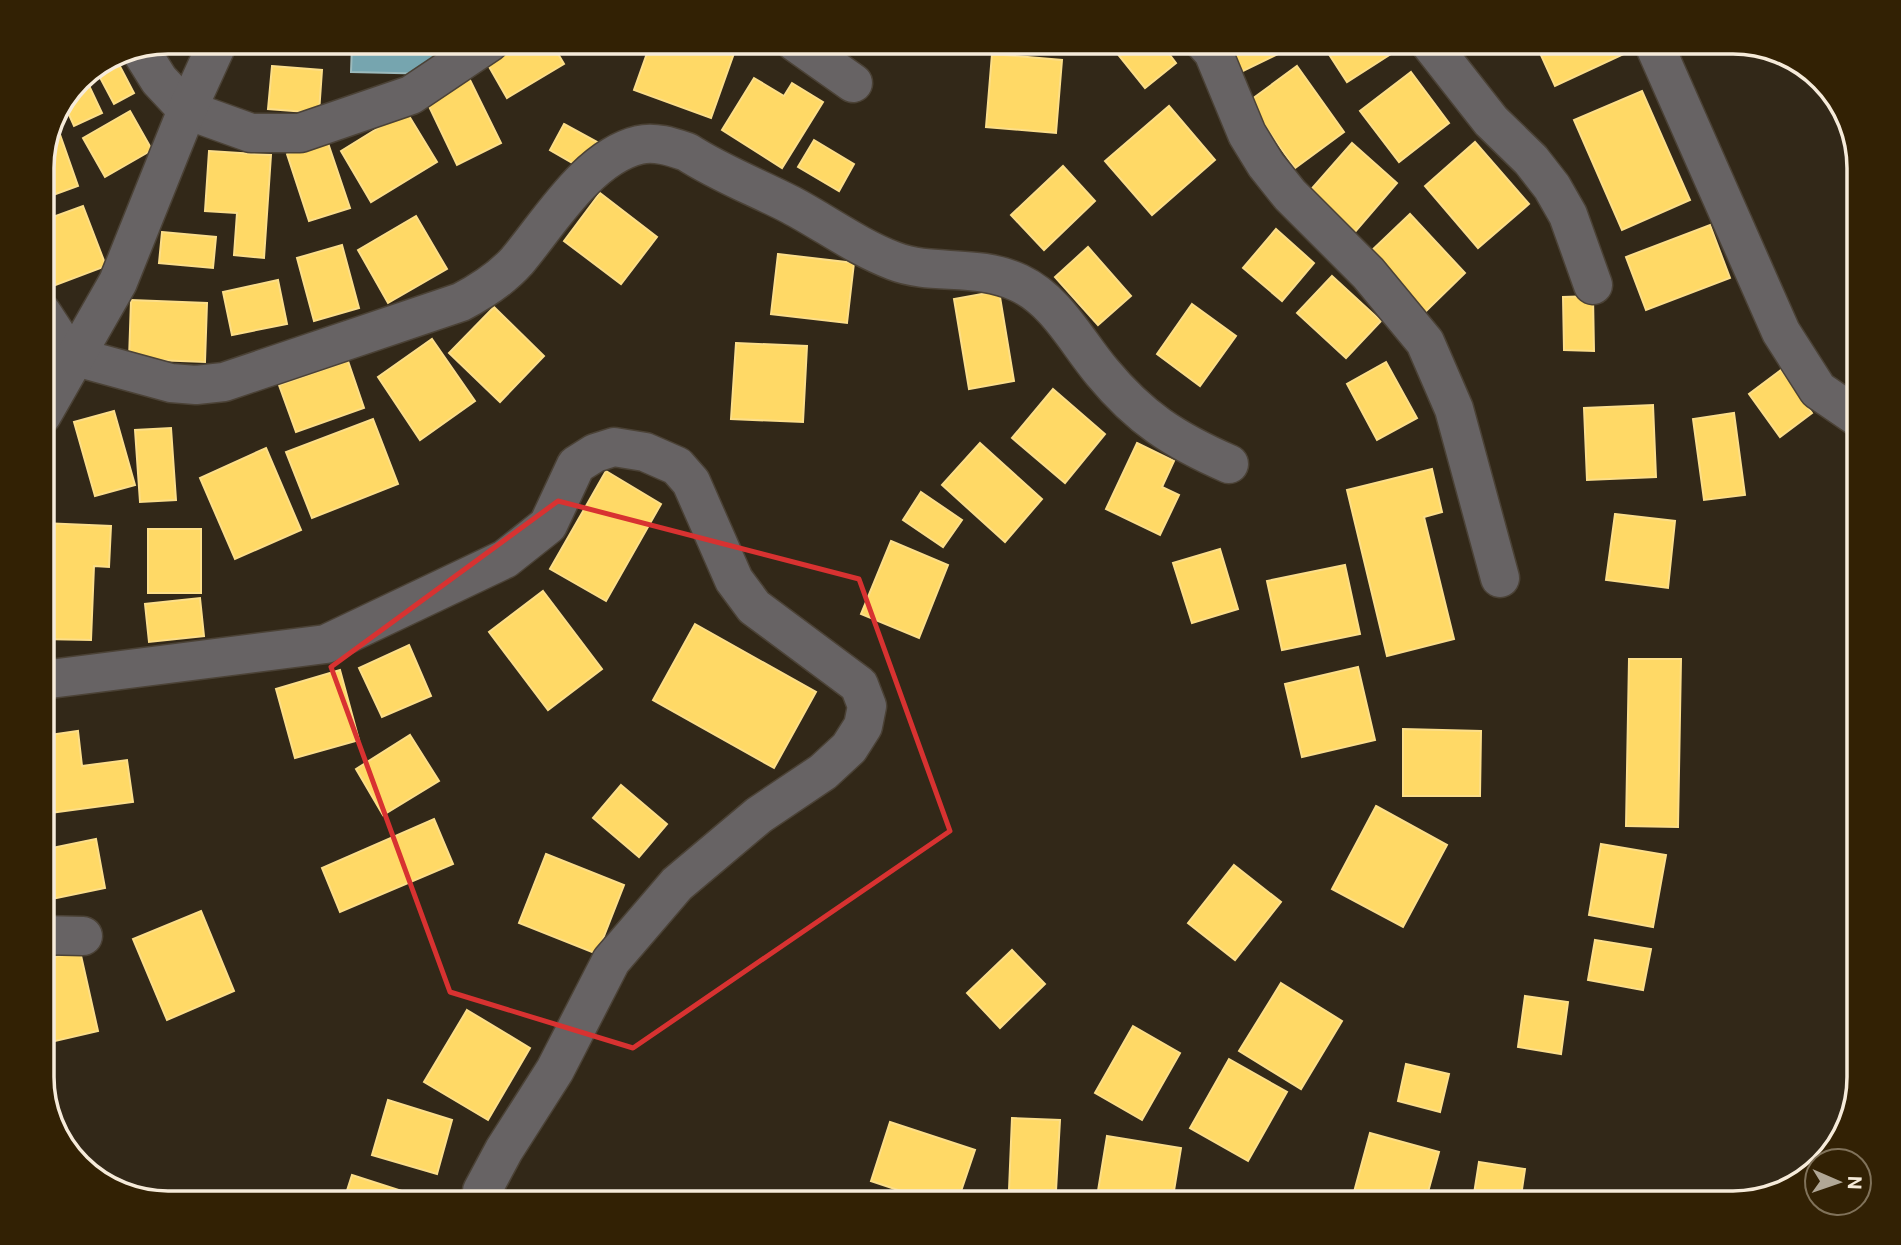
<svg xmlns="http://www.w3.org/2000/svg" width="1901" height="1245" viewBox="0 0 1901 1245" font-family="Roboto,sans-serif">
<style>
.homes{fill:#ffd966;stroke:#fcde89;stroke-width:2}
.public{fill:#76a5af;stroke:#9cbabc;stroke-width:2}
.lines{fill:none;stroke-linecap:round;stroke-linejoin:round}
.minor-casing{stroke:#4b4236;stroke-width:41}
.minor{stroke:#676364;stroke-width:38}
.marked{fill:none;stroke:#d83231;stroke-width:5;stroke-linejoin:round}
.rim{fill:none;stroke:#f6ebda;stroke-width:3.5}
</style>
<rect width="100%" height="100%" fill="#322818"/>
<!-- homes -->
<g class="homes">
<polygon points="522,42 551,42 564,64 507,98 487,63"/>
<polygon points="651,42 738,42 711,118 634,90"/>
<polygon points="1108,42 1160,42 1176,63 1145,88"/>
<polygon points="1225,42 1277,42 1282,52 1241,72"/>
<polygon points="1321,42 1403,42 1405,45 1347,82"/>
<polygon points="1535,42 1623,42 1628,52 1555,86"/>
<polygon points="992,54 1062,60 1056,133 986,127"/>
<polygon points="114,55 134,93 114,104 95,68"/>
<polygon points="272,66 322,70 319,113 268,109"/>
<polygon points="1297,66 1344,132 1295,168 1248,102"/>
<polygon points="1411,72 1449,123 1399,162 1360,111"/>
<polygon points="84,75 102,113 74,126 66,108 79,79"/>
<polygon points="468,76 501,143 457,165 425,98"/>
<polygon points="754,78 784,96 792,83 823,102 782,168 722,130"/>
<polygon points="1642,91 1690,200 1622,230 1574,120"/>
<polygon points="1169,106 1215,160 1152,215 1105,161"/>
<polygon points="130,111 152,150 105,177 83,138"/>
<polygon points="406,111 437,162 371,202 341,151"/>
<polygon points="564,124 597,142 583,169 550,150"/>
<polygon points="57,126 78,186 42,199 42,160"/>
<polygon points="327,140 350,208 309,221 287,154"/>
<polygon points="814,140 854,164 839,191 798,167"/>
<polygon points="1475,142 1529,204 1478,248 1425,186"/>
<polygon points="1352,143 1397,183 1354,233 1308,193"/>
<polygon points="209,151 271,155 264,258 234,255 237,213 205,211"/>
<polygon points="1063,166 1095,201 1044,250 1011,215"/>
<polygon points="600,193 657,237 621,284 564,241"/>
<polygon points="83,206 106,266 45,289 42,281 42,221"/>
<polygon points="1410,214 1465,273 1425,312 1368,254"/>
<polygon points="416,216 447,269 388,303 358,250"/>
<polygon points="1710,225 1730,278 1646,310 1626,257"/>
<polygon points="1276,229 1314,263 1282,301 1243,268"/>
<polygon points="162,232 216,237 213,268 159,263"/>
<polygon points="342,245 359,308 314,321 297,258"/>
<polygon points="1088,247 1131,296 1098,325 1055,277"/>
<polygon points="778,254 854,263 847,323 771,314"/>
<polygon points="1332,276 1381,321 1346,358 1297,313"/>
<polygon points="278,280 287,324 232,335 223,292"/>
<polygon points="999,291 1014,381 969,389 954,299"/>
<polygon points="1593,296 1594,351 1564,350 1563,297"/>
<polygon points="131,300 207,303 205,362 129,359"/>
<polygon points="1192,304 1236,336 1200,386 1157,354"/>
<polygon points="494,307 544,356 500,402 449,353"/>
<polygon points="432,339 475,401 420,440 378,377"/>
<polygon points="736,343 807,346 803,422 731,419"/>
<polygon points="348,361 364,408 296,432 279,385"/>
<polygon points="1386,362 1417,418 1377,440 1347,384"/>
<polygon points="1781,370 1812,413 1780,437 1749,394"/>
<polygon points="1053,389 1105,434 1065,483 1012,438"/>
<polygon points="1653,405 1656,477 1587,480 1584,408"/>
<polygon points="114,411 135,485 95,496 74,422"/>
<polygon points="1734,413 1745,495 1704,500 1693,419"/>
<polygon points="373,419 398,484 312,518 286,452"/>
<polygon points="171,428 176,500 140,502 135,430"/>
<polygon points="980,443 1042,499 1005,542 942,485"/>
<polygon points="1137,443 1174,461 1162,487 1179,495 1160,535 1106,509"/>
<polygon points="266,448 301,530 235,559 200,478"/>
<polygon points="1432,469 1442,512 1424,517 1454,639 1387,656 1347,490"/>
<polygon points="606,471 661,504 606,601 550,569"/>
<polygon points="921,492 962,520 943,547 903,520"/>
<polygon points="1615,514 1675,521 1668,588 1606,580"/>
<polygon points="42,523 111,526 109,567 94,566 91,640 42,639"/>
<rect x="148" y="529" width="53" height="64"/>
<polygon points="891,541 948,565 919,638 861,614"/>
<polygon points="1220,549 1238,609 1192,623 1173,563"/>
<polygon points="1345,565 1360,634 1282,650 1267,581"/>
<polygon points="543,591 602,669 548,710 489,632"/>
<polygon points="200,598 204,636 149,642 145,604"/>
<polygon points="695,624 816,692 774,768 653,700"/>
<polygon points="409,645 431,696 382,717 359,668"/>
<polygon points="1629,659 1681,659 1678,827 1626,826"/>
<polygon points="1358,667 1375,740 1302,757 1285,684"/>
<polygon points="340,670 359,740 295,758 276,689"/>
<polygon points="1403,729 1481,731 1480,796 1403,796"/>
<polygon points="78,731 82,766 127,760 133,802 42,814 42,736"/>
<polygon points="410,735 439,781 383,815 356,769"/>
<polygon points="621,785 667,824 639,857 593,818"/>
<polygon points="1376,806 1447,845 1403,927 1332,889"/>
<polygon points="434,819 453,864 340,912 322,868"/>
<polygon points="96,839 105,888 42,901 42,850"/>
<polygon points="1601,844 1666,855 1653,927 1589,915"/>
<polygon points="546,854 624,885 597,954 519,923"/>
<polygon points="1234,865 1281,902 1235,960 1188,923"/>
<polygon points="201,911 234,991 167,1020 133,939"/>
<polygon points="1595,940 1651,949 1643,990 1588,980"/>
<polygon points="1012,950 1045,984 1000,1028 967,993"/>
<polygon points="80,951 98,1031 42,1044 42,960"/>
<polygon points="1281,983 1342,1021 1301,1089 1239,1051"/>
<polygon points="1525,996 1568,1002 1561,1054 1518,1047"/>
<polygon points="467,1010 530,1048 488,1120 424,1082"/>
<polygon points="1133,1026 1180,1053 1142,1120 1095,1093"/>
<polygon points="1229,1059 1287,1092 1248,1161 1190,1128"/>
<polygon points="1406,1064 1449,1074 1440,1112 1398,1101"/>
<polygon points="388,1100 452,1120 437,1174 372,1155"/>
<polygon points="1012,1118 1060,1120 1056,1191 1009,1190"/>
<polygon points="890,1122 975,1150 957,1203 937,1203 871,1181"/>
<polygon points="1370,1133 1439,1152 1425,1203 1351,1203"/>
<polygon points="1107,1136 1181,1148 1172,1203 1096,1203"/>
<polygon points="1479,1162 1525,1169 1520,1203 1473,1200"/>
<polygon points="352,1175 427,1199 425,1203 343,1203"/>
</g>
<!-- public -->
<polygon class="public" points="321,42 457,42 457,47 438,47 437,74 351,72 352,45"/>
<g class="lines">
<defs>
<g id="minor">
<polyline points="795,42 853,83"/>
<polyline points="1204,42 1213,52 1247,134 1266,165 1290,195 1368,273 1425,342 1454,409 1500,578"/>
<polyline points="1429,42 1491,121 1531,160 1552,187 1568,215 1593,285"/>
<polyline points="1653,42 1781,332 1818,390 1859,418"/>
<polyline points="139,48 159,80 187,110 251,133 300,133 411,95 490,42"/>
<path d="M42 313 57 336 76 357 171 383 196 385 224 382 461 302C482 291 501 279 517 261 549 223 588 157 639 145 655 141 672 147 687 152 719 173 756 187 791 205 825 223 857 247 894 261 932 276 976 263 1019 283 1057 301 1076 341 1102 372 1140 418 1174 440 1229 464"/>
<polyline points="42,415 118,282 187,110 218,42"/>
<polyline points="42,680 326,644 505,559 548,525 576,465 595,453 614,447 645,452 677,466 691,482 734,580 754,607 859,685 867,706 863,726 849,748 823,772 759,815 677,884 611,961 555,1070 504,1150 482,1191 481,1203"/>
<polyline points="42,935 83,936"/>
</g>
</defs>
<!-- minor casing -->
<use href="#minor" class="minor-casing"/>
<!-- minor -->
<use href="#minor" class="minor"/>
</g>
<!-- marked area -->
<path class="marked" d="M558 501 859 579 950 831 633 1048 450 992 331 667Z"/>
<!-- crop -->
<path d="M0 0H1901V1245H0ZM168 54H1733A114 114 0 0 1 1847 168V1077A114 114 0 0 1 1733 1191H168A114 114 0 0 1 54 1077V168A114 114 0 0 1 168 54Z" fill="#322104" fill-rule="evenodd"/>
<path class="rim" d="M168 54H1733A114 114 0 0 1 1847 168V1077A114 114 0 0 1 1733 1191H168A114 114 0 0 1 54 1077V168A114 114 0 0 1 168 54Z"/>
<!-- north arrow -->
<g transform="translate(1838 1182) rotate(92)"><circle r="33" fill="#322104" stroke="#80725a" stroke-width="2"/>
<path d="M0-5L12 26L0 18L-12 26Z" fill="#b1a796"/>
<text y="-10" font-size="19" font-weight="bold" text-anchor="middle" fill="#f6ebda">N</text>
</g>
</svg>
